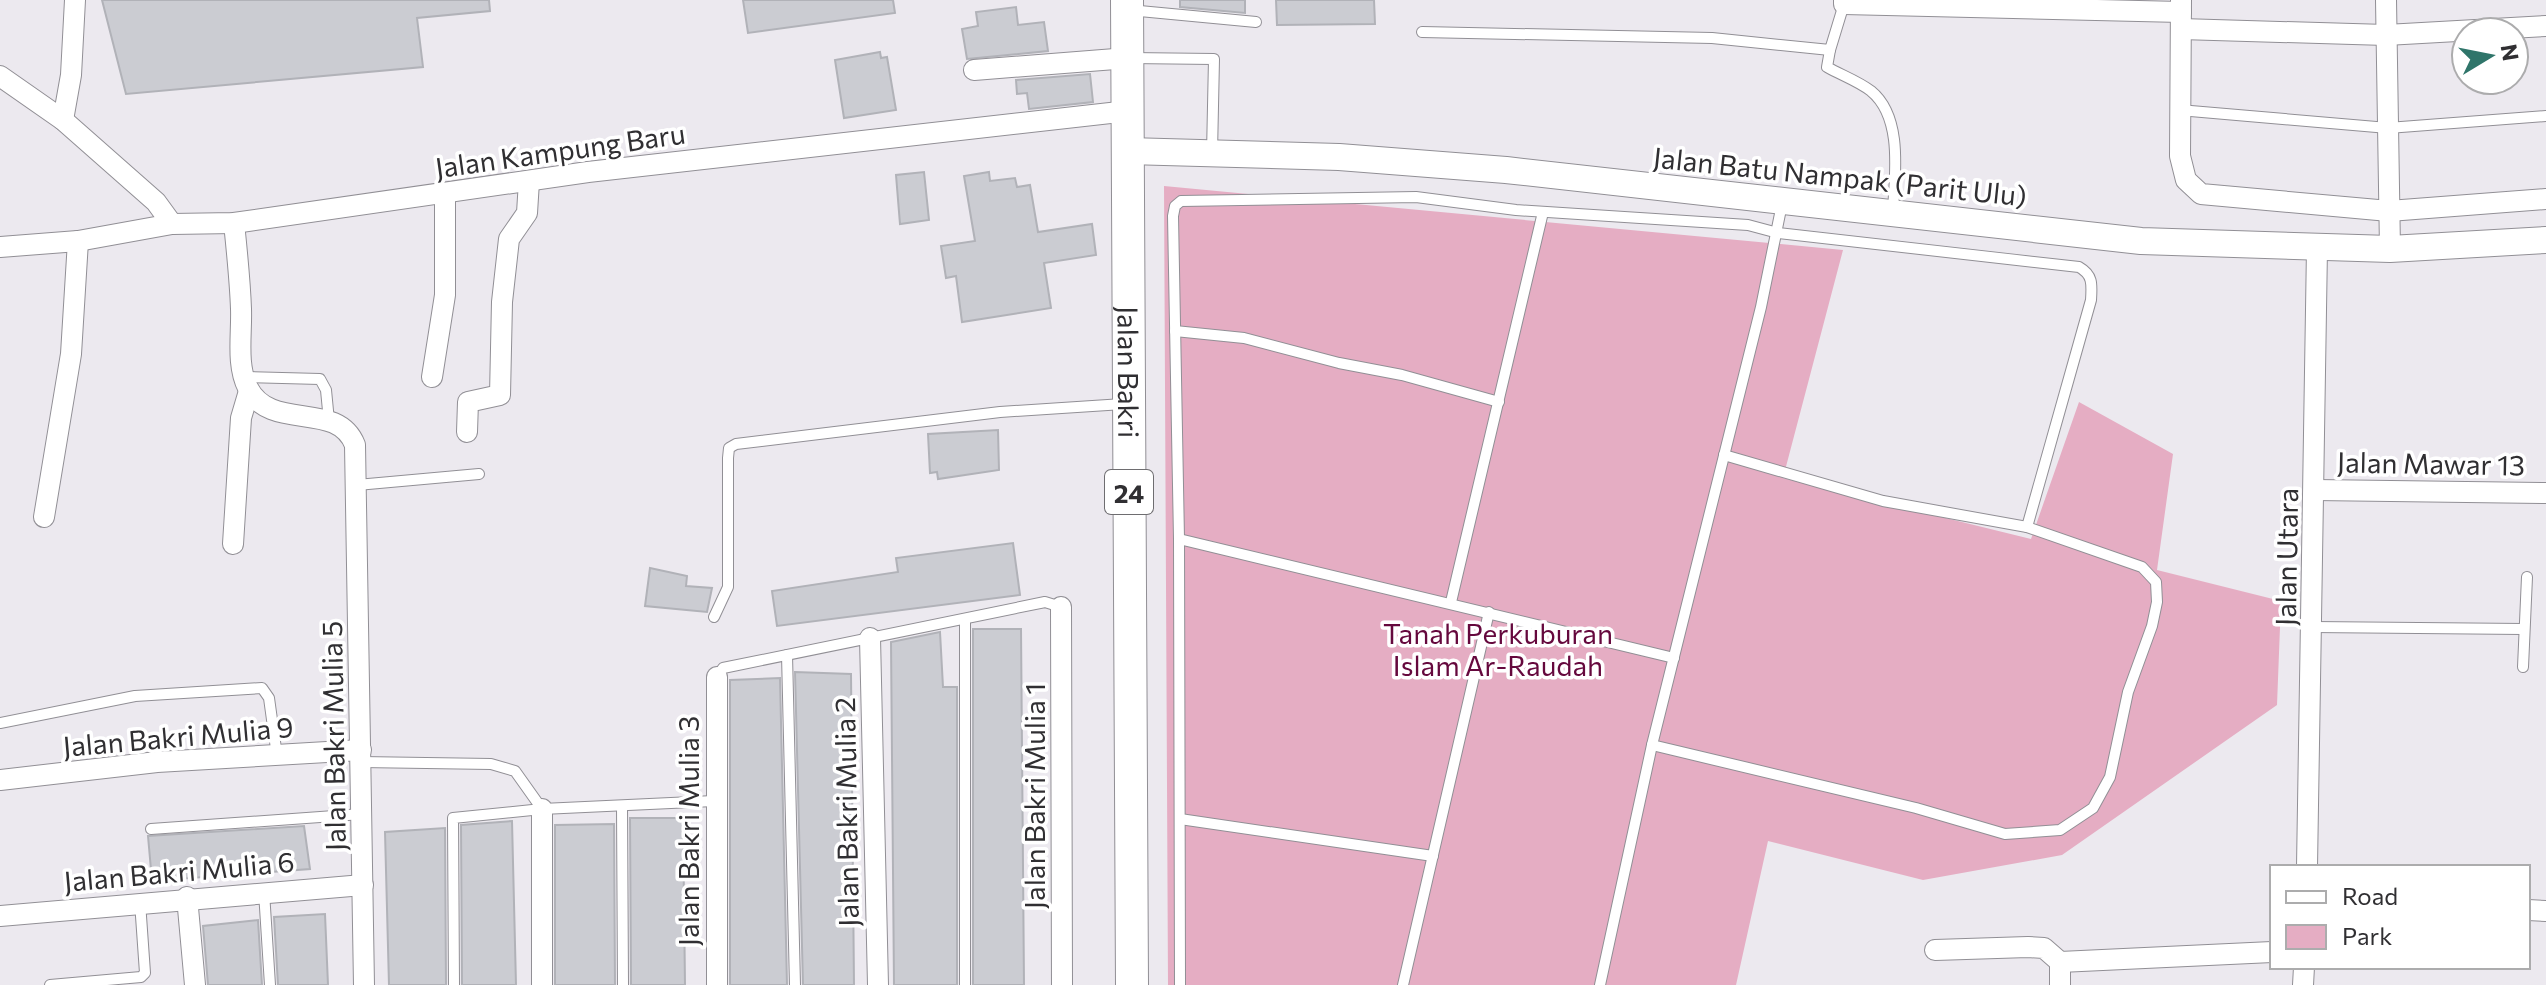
<svg xmlns="http://www.w3.org/2000/svg" width="2546" height="985" viewBox="0 0 2546 985" font-family="Commissioner,sans-serif">
<style>
.green{fill:#e5adc3}
.building{fill:#cbccd2;stroke:#b1b2b8;stroke-width:2}
.lines{fill:none;stroke-linecap:round;stroke-linejoin:round}
.service-casing{stroke:#918f95;stroke-width:12}
.minor-casing{stroke:#918f95;stroke-width:22}
.tertiary-casing{stroke:#918f95;stroke-width:28}
.primary-casing{stroke:#918f95;stroke-width:34}
.service{stroke:#fff;stroke-width:10}
.minor{stroke:#fff;stroke-width:20}
.tertiary{stroke:#fff;stroke-width:26}
.primary{stroke:#fff;stroke-width:32}
.labels{text-anchor:middle;dominant-baseline:central;stroke-width:7;stroke-linejoin:round;paint-order:stroke}
.shield{fill:#fff;stroke:#6e6d70;stroke-width:2}
.shield-label{font-size:26px;font-weight:bold;fill:#302f32}
.street-label{font-size:28px;fill:#302f32;stroke:#fff}
.park-label{font-size:28px;fill:#65083d;stroke:#fff}
</style>
<rect width="100%" height="100%" fill="#ece9ef"/>
<!-- green -->
<polygon class="green" points="1164,186 1843,250 1783,478 2031,539 2079,402 2173,454 2157,570 2281,601 2277,705 2062,855 1923,880 1768,841 1736,985 1168,985"/>
<!-- building -->
<g class="building">
<polygon points="102,0 489,0 490,11 417,18 423,67 126,94"/>
<polygon points="743,0 893,0 895,13 748,33"/>
<polygon points="1180,0 1245,0 1245,13 1180,7"/>
<polygon points="1276,0 1374,0 1375,24 1277,25"/>
<polygon points="1016,7 1018,25 1044,22 1048,51 967,59 962,29 978,26 976,12"/>
<polygon points="880,52 881,58 887,57 896,110 844,118 835,60"/>
<polygon points="1090,74 1093,102 1029,109 1027,93 1017,94 1016,80"/>
<polygon points="924,172 929,220 900,224 896,175"/>
<polygon points="989,172 990,181 1015,178 1017,187 1030,185 1038,232 1092,224 1096,255 1044,263 1051,308 962,322 956,276 946,278 941,246 975,241 964,176"/>
<polygon points="998,430 999,470 938,479 937,472 930,473 928,434"/>
<polygon points="1013,543 1020,595 777,626 772,591 898,572 896,558"/>
<polygon points="650,568 687,576 686,586 712,588 707,612 645,606"/>
<polygon points="973,629 1021,629 1024,985 973,985"/>
<polygon points="940,632 943,687 957,687 957,985 894,985 891,642"/>
<polygon points="795,672 851,674 854,985 803,985"/>
<polygon points="780,678 787,985 730,985 730,680"/>
<polygon points="630,818 683,818 685,985 631,985"/>
<polygon points="512,821 516,985 462,985 461,825"/>
<polygon points="614,824 615,985 555,985 555,825"/>
<polygon points="304,826 310,869 152,881 148,836"/>
<polygon points="445,828 446,985 389,985 385,832"/>
<polygon points="325,914 328,985 278,985 274,917"/>
<polygon points="258,920 262,985 208,985 203,926"/>
</g>
<g class="lines">
<defs>
<g id="service">
<polyline points="1129,10 1256,22"/>
<polyline points="1422,32 1712,38 1830,50 1844,4"/>
<path d="M1830 50 1827 67C1841 75 1858 81 1871 91 1903 117 1895 174 1893 210"/>
<polyline points="1130,58 1214,59 1212,153"/>
<polyline points="2179,110 2388,128 2546,116"/>
<polyline points="1175,331 1244,338 1339,363 1402,375 1499,402"/>
<polyline points="244,377 320,379 326,390 329,421"/>
<polyline points="357,485 479,474"/>
<polyline points="1179,539 1674,658"/>
<polyline points="1451,602 1543,212"/>
<polyline points="714,617 728,587 728,458 729,448 736,444 1000,412 1123,404"/>
<polyline points="2313,627 2523,629"/>
<polyline points="787,655 795,985"/>
<polyline points="2523,667 2527,577"/>
<polyline points="717,677 723,668 1045,602 1061,607"/>
<polyline points="0,723 135,696 262,688 269,698 277,756"/>
<polyline points="1652,745 1916,808 2005,834 2060,830 2093,808 2110,777 2128,692 2152,626 2157,602 2156,582 2142,567 2027,527 1883,501 1724,455"/>
<polyline points="361,762 491,764 515,771 542,809"/>
<polyline points="622,806 623,985"/>
<polyline points="1180,819 1433,856"/>
<polyline points="151,829 362,814"/>
<polyline points="264,892 270,985"/>
<polyline points="50,985 141,977 145,973 140,902"/>
<polyline points="454,985 453,818 542,809 714,801"/>
<polyline points="965,985 965,619"/>
<path d="M1180 985 1179 539 1173 216 1175 206 1181 201 1416 197 1516 210 1748 225 1778 233 2079 267C2093 275 2092 284 2091 300L2027 527"/>
<polyline points="1403,985 1489,612"/>
<polyline points="1600,985 1652,745 1761,307 1782,204"/>
</g>
<g id="minor">
<polyline points="1844,0 1844,4 2181,12"/>
<polyline points="2181,0 2180,156 2186,180 2201,194 2389,211 2546,199"/>
<polyline points="2386,0 2390,249"/>
<polyline points="2181,29 2386,35 2546,26"/>
<polyline points="974,70 1128,58"/>
<polyline points="0,76 63,120 156,202 172,224"/>
<polyline points="63,120 71,75 75,0"/>
<path d="M234 223C237 252 240 280 241 309 242 334 236 365 248 388 271 433 337 399 355 445L364 985"/>
<polyline points="0,247 78,241 172,224 234,223 588,172 1128,111"/>
<polyline points="432,377 445,295 445,193"/>
<polyline points="467,432 468,402 500,395 502,302 509,239 527,213 529,181"/>
<polyline points="2315,490 2546,493"/>
<polyline points="44,517 71,354 78,241"/>
<polyline points="233,544 241,418 249,391"/>
<polyline points="1061,607 1062,985"/>
<polyline points="870,638 878,985"/>
<polyline points="0,780 157,762 361,750"/>
<polyline points="542,809 542,985"/>
<polyline points="2307,867 2317,248"/>
<polyline points="187,897 195,985"/>
<polyline points="2528,910 2546,911"/>
<polyline points="0,916 363,885"/>
<polyline points="1935,950 2028,947 2044,948 2060,962"/>
<polyline points="2060,962 2272,952"/>
<polyline points="717,985 717,677"/>
<polyline points="2060,985 2060,962"/>
<polyline points="2303,985 2304,967"/>
</g>
<polyline id="tertiary" points="1128,151 1339,157 1506,170 2141,241 2390,249 2546,240"/>
<g id="primary">
<path id="s1" d="M1127 0 1132 985"/>
</g>
</defs>
<!-- service casing -->
<use href="#service" class="service-casing"/>
<!-- minor casing -->
<use href="#minor" class="minor-casing"/>
<!-- tertiary casing -->
<use href="#tertiary" class="tertiary-casing"/>
<!-- primary casing -->
<use href="#primary" class="primary-casing"/>
<!-- service -->
<use href="#service" class="service"/>
<!-- minor -->
<use href="#minor" class="minor"/>
<!-- tertiary -->
<use href="#tertiary" class="tertiary"/>
<!-- primary -->
<use href="#primary" class="primary"/>
</g>
<g class="labels">
<!-- shield labels -->
<rect class="shield" x="1105" y="470" width="48" height="44" rx="6"/>
<g class="shield-label">
<text x="1129" y="492">24</text>
</g>
<!-- street labels -->
<g class="street-label">
<text transform="translate(560 150) rotate(-8)">Jalan Kampung Baru</text>
<text transform="translate(1840 176) rotate(6)">Jalan Batu Nampak (Parit Ulu)</text>
<text stroke="none"><textPath href="#s1" startOffset="372">Jalan Bakri</textPath></text>
<text transform="translate(2431 463) rotate(1)">Jalan Mawar 13</text>
<text transform="translate(2286 557) rotate(-89)">Jalan Utara</text>
<text transform="translate(178 736) rotate(-5)">Jalan Bakri Mulia 9</text>
<text transform="translate(333 736) rotate(-91)">Jalan Bakri Mulia 5</text>
<text transform="translate(1034 796) rotate(-90)">Jalan Bakri Mulia 1</text>
<text transform="translate(846 812) rotate(-91)">Jalan Bakri Mulia 2</text>
<text transform="translate(688 831) rotate(-90)">Jalan Bakri Mulia 3</text>
<text transform="translate(179 871) rotate(-5)">Jalan Bakri Mulia 6</text>
</g>
<!-- park labels -->
<g class="park-label">
<text x="1498" y="633">Tanah Perkuburan<tspan x="1498" dy="32">Islam Ar-Raudah</tspan></text>
</g>
</g>
<!-- legend -->
<rect x="2270" y="865" width="260" height="104" fill="#ffffff" stroke="#acacad" stroke-width="2"/>
<rect x="2286" y="891" width="40" height="12" fill="#ffffff" stroke="#acacad" stroke-width="2"/>
<text x="2342" y="905" font-size="24" fill="#302f32">Road</text>
<rect x="2286" y="925" width="40" height="24" fill="#e5adc3" stroke="#acacad" stroke-width="2"/>
<text x="2342" y="945" font-size="24" fill="#302f32">Park</text>
<!-- north arrow -->
<g transform="translate(2490 56) rotate(80)"><circle r="38" fill="#ffffff" stroke="#acacad" stroke-width="2"/>
<path d="M0-6L14 30L0 20L-14 30Z" fill="#2f756a"/>
<text y="-12" font-size="22" font-weight="bold" text-anchor="middle" fill="#302f32">N</text>
</g>
</svg>
